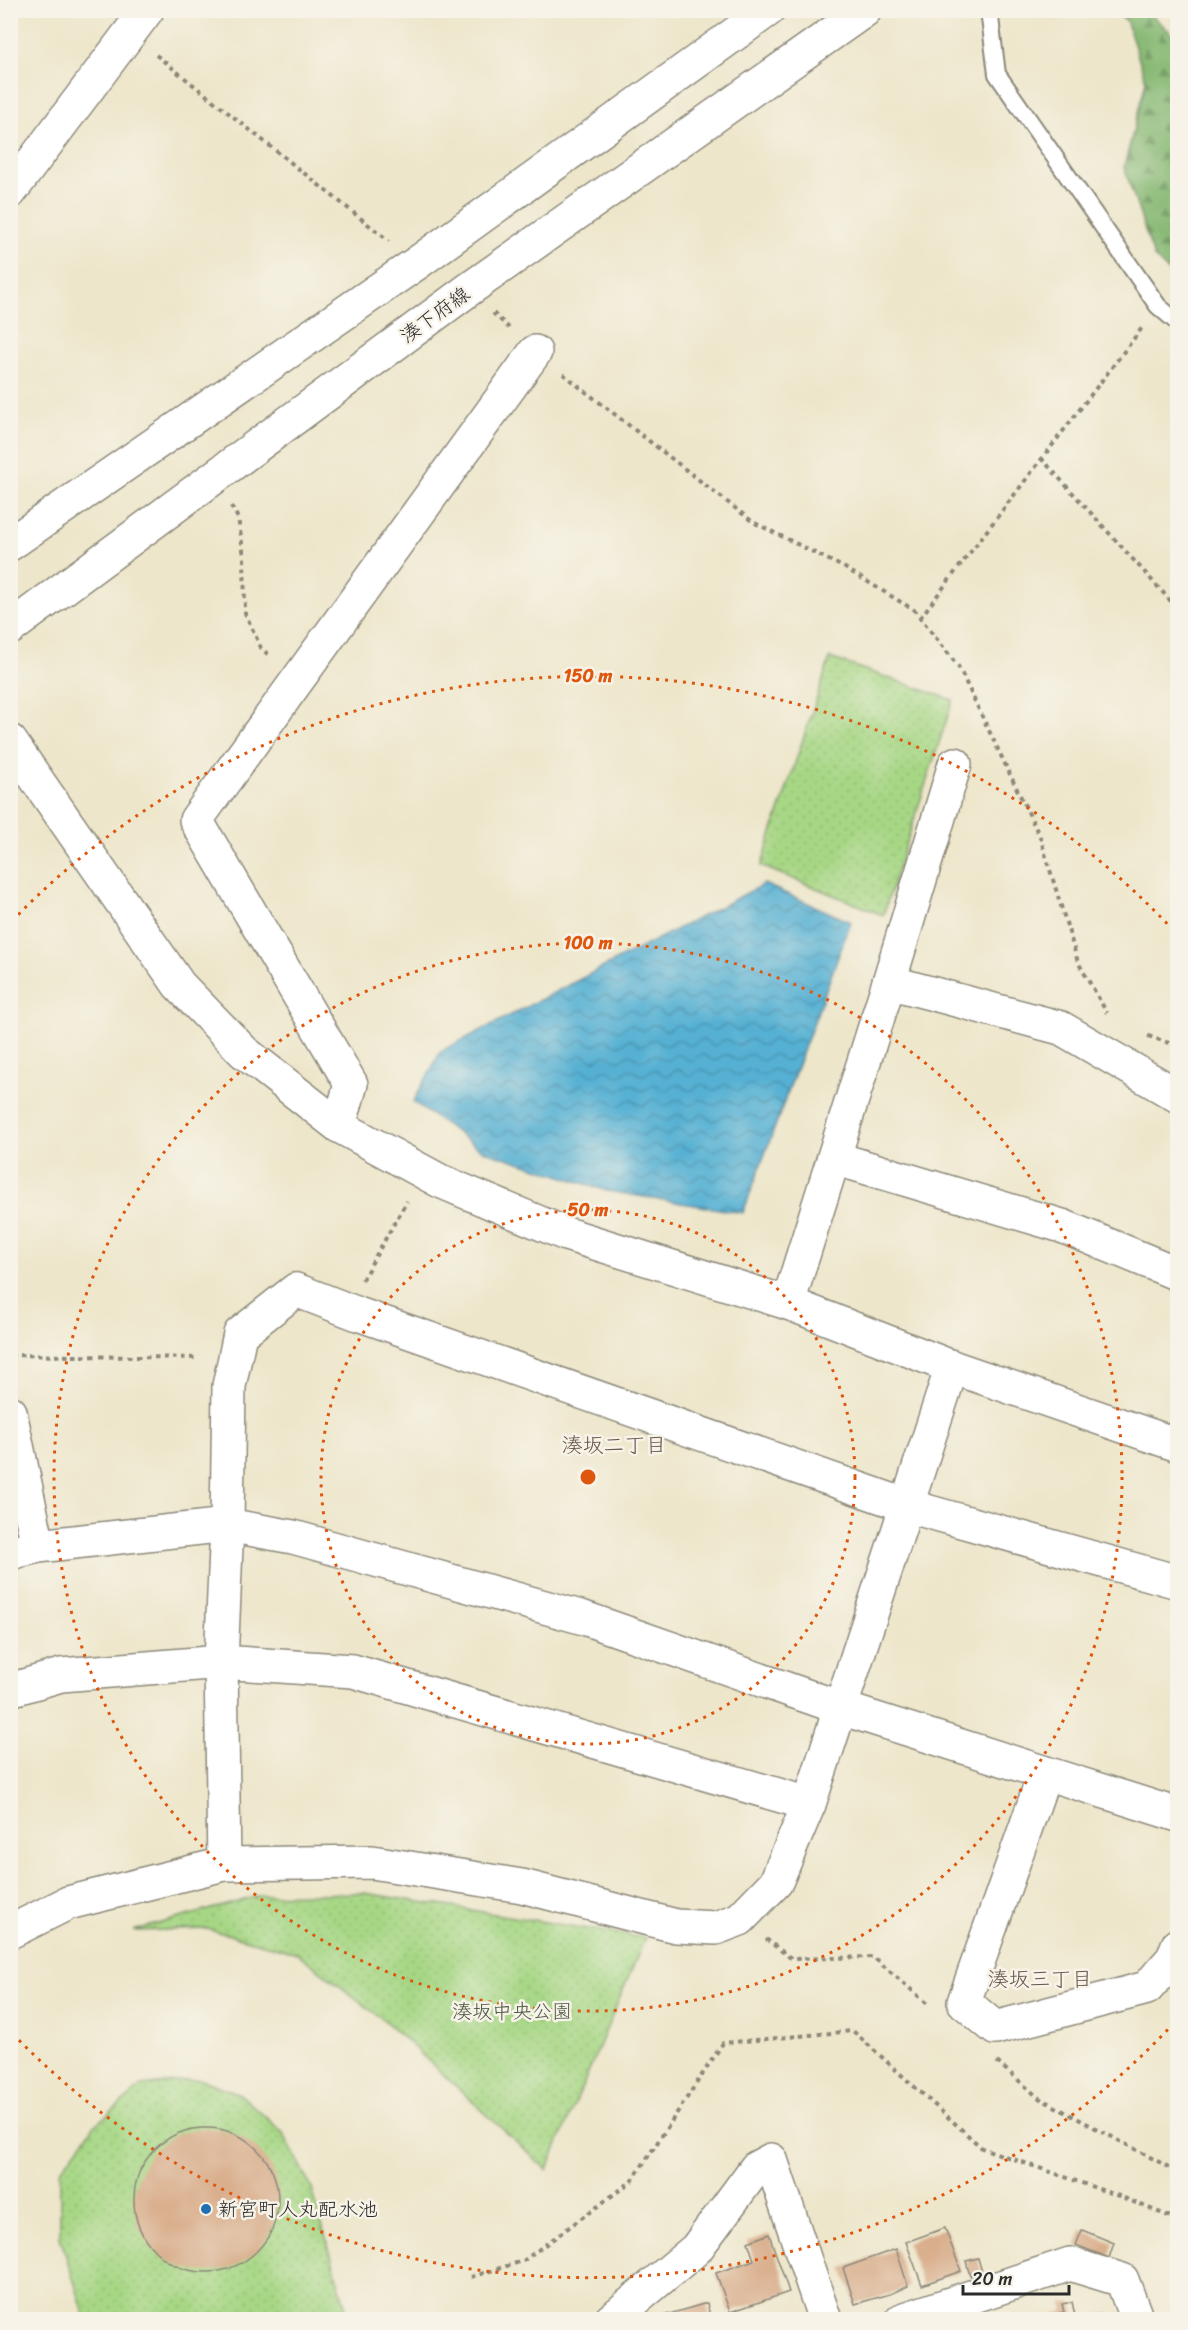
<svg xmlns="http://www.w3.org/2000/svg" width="1188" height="2330" viewBox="0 0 1188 2330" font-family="Sriracha,'Klee One',sans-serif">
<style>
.grass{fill:url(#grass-dots);stroke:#698158;stroke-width:1.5}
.forest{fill:url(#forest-firs);stroke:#58724e;stroke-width:1.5}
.water{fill:url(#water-waves);stroke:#406e7f;stroke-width:1.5}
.building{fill:#d6a783}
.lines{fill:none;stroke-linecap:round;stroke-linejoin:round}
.service-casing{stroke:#8c887a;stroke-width:20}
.minor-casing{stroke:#8c887a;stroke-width:36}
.tertiary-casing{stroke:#8c887a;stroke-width:36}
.secondary-casing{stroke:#8c887a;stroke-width:36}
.path{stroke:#8c887a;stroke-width:4;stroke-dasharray:4.5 4.5;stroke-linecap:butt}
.service{stroke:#fff;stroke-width:16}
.minor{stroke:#fff;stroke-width:33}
.tertiary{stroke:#fff;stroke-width:33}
.secondary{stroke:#fff;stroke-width:33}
.ring{fill:none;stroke:#df570e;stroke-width:3;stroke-dasharray:3 6}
.poi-dot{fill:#1f6fb2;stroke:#f7f3e8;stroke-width:2}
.labels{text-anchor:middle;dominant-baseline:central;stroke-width:5;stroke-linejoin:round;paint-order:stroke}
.street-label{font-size:20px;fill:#2b2b2b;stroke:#f7f3e8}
.park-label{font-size:20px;fill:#4a5642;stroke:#f7f3e8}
.poi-label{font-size:20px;fill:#2b2b2b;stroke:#f7f3e8;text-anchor:start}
.neighbourhood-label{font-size:21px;fill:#67564a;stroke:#f7f3e8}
.centre{fill:#df570e;stroke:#f7f3e8;stroke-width:3}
.ring-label{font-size:18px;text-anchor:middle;font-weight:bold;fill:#df570e;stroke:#f7f3e8;stroke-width:5;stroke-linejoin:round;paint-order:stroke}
</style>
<defs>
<pattern id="grass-dots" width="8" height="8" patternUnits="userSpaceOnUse" patternTransform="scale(1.5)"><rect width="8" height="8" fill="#a7d785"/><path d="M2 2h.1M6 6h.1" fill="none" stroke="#90b973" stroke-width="1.8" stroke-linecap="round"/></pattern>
<pattern id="forest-firs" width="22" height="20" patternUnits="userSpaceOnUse" patternTransform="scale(1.5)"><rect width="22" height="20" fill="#85b872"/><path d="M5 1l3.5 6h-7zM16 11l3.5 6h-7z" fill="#6d965e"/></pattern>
<pattern id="water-waves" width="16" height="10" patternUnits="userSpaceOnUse" patternTransform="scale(1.5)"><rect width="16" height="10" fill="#55b0d3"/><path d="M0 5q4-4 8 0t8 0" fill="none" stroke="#478fab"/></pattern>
</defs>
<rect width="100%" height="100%" fill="#f7f3e8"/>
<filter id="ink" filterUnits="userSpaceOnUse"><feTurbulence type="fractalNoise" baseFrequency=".0167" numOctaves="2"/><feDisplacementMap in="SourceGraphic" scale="12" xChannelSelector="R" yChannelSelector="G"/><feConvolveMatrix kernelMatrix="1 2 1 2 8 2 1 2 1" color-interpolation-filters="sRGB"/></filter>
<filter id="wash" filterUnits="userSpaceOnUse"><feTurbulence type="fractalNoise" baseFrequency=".008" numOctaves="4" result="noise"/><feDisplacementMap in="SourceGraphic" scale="24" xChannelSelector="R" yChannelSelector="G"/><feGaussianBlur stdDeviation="1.35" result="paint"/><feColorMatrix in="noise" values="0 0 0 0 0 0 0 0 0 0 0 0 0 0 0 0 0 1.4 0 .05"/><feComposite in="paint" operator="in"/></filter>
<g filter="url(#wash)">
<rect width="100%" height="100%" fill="#ede6ca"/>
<!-- grass -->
<g class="grass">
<polygon points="830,658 953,700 883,915 761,866"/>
<polygon points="364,1893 645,1938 547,2170 385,2021 297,1953 207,1929 133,1931 262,1895"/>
<polygon points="199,2079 240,2094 283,2133 312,2189 349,2319 86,2319 60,2237 60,2171 95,2125 142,2086"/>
</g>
<!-- forest -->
<polygon class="forest" points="1111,11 1147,11 1177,38 1177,280 1154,257 1124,167 1146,81 1126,20"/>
<!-- water -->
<polygon class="water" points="764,884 851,922 743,1213 607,1191 482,1150 413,1102 441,1051"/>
<g id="blocks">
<!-- building -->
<g class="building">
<circle cx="206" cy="2200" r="72"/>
<polygon points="945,2228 961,2271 922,2285 906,2242"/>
<polygon points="1082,2230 1114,2243 1109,2258 1076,2245"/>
<polygon points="769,2234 789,2292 730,2312 716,2273 754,2260 748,2242"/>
<polygon points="896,2249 908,2286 890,2294 855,2304 843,2268"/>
<polygon points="978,2258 982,2272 970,2276 966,2261"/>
<polygon points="1072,2302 1076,2320 1048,2320 1047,2316 1064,2312 1062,2304"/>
<polygon points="707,2303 711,2320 652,2320 652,2319"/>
<polygon points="1100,2314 1101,2320 1077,2320 1077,2319"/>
</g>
</g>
</g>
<g filter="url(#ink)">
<use href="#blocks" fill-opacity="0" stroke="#8c887a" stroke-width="1.5"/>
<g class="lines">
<defs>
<polyline id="service" points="989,10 997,74 1158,306 1178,323"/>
<g id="minor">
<polyline points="10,192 147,10"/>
<polyline points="889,982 1061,1028 1178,1096"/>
<polyline points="339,1126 351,1084 196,820 535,352"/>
<polyline points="834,1158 1062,1226 1178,1274"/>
<polyline points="788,1303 889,982 955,764"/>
<polyline points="10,1412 38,1546"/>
<polyline points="10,1553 38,1546 227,1525 293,1537 584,1618 841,1708 1178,1815"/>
<polyline points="10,1690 61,1675 221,1662 353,1671 809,1804"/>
<polyline points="1045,1773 964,2002 995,2028 1147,1988 1173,1958 1178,1945"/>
<polyline points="224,1864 221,1662 227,1525 229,1386 240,1334 296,1290 358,1314 908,1506 1178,1582"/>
<polyline points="10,1932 68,1903 224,1864 372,1862 522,1886 676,1926 716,1928 740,1919 776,1882 809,1804 952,1367"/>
<polyline points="611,2320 696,2249 756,2168 771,2160 825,2320"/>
<polyline points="902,2320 1070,2264 1122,2280 1137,2320"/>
</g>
<polyline id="tertiary" points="10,741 179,985 244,1052 339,1126 440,1181 566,1234 788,1303 952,1367 1178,1445"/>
<g id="secondary">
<polyline points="10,544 417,263 768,10"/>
<polyline points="10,628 468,290 865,10"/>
</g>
</defs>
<!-- service casing -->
<use href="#service" class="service-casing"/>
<!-- minor casing -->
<use href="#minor" class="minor-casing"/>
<!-- tertiary casing -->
<use href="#tertiary" class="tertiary-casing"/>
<!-- secondary casing -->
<use href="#secondary" class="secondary-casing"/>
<!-- path -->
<g class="path">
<polyline points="1171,10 1178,17"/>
<polyline points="156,55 389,241"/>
<polyline points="493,313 509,328"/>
<polyline points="563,374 753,522 845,568 914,610 958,666 1040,837 1078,962 1107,1013"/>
<polyline points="1041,458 1178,609"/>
<polyline points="231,506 238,518 244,556 245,613 261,648 271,657"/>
<polyline points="920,618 1142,328"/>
<polyline points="1148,1036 1178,1046"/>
<polyline points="362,1280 407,1201"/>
<polyline points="10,1355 199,1358"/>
<polyline points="766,1939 792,1959 873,1957 929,2005"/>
<polyline points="997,2062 1039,2098 1178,2172"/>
<polyline points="471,2277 523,2261 632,2181 723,2043 853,2031 982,2148 1119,2196 1178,2220"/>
</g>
<!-- service -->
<use href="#service" class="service"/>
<!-- minor -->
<use href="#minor" class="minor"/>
<!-- tertiary -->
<use href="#tertiary" class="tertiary"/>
<!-- secondary -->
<use href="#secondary" class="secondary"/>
</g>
</g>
<!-- distance rings -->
<g class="ring">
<circle cx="588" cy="1477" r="267"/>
<circle cx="588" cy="1477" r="534"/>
<path d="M1174 2023A801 801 0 0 1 12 2033M12 921A801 801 0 0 1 1174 931"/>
</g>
<!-- markers -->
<circle class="poi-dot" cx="206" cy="2209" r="6"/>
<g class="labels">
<!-- street labels -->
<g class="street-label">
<text transform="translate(435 315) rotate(-36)">湊下府線</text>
</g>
<!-- park labels -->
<g class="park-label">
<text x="512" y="2011">湊坂中央公園</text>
</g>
<!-- poi labels -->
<g class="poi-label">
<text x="218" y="2209">新宮町人丸配水池</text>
</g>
<!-- neighbourhood labels -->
<g class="neighbourhood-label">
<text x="614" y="1445">湊坂二丁目</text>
<text x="1040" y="1979">湊坂三丁目</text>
</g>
</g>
<circle cx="588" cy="1477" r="9" class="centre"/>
<g class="ring-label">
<text x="588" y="682">150 m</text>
<text x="588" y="949">100 m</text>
<text x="588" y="1216">50 m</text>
</g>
<!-- margin -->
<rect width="1188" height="2330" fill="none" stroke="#f7f3e8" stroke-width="36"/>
<!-- scale -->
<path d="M963 2285v9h106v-9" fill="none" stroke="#2b2b2b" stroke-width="3"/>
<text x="972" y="2285" font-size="18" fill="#2b2b2b" stroke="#f7f3e8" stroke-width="4.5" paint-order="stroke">20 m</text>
</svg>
